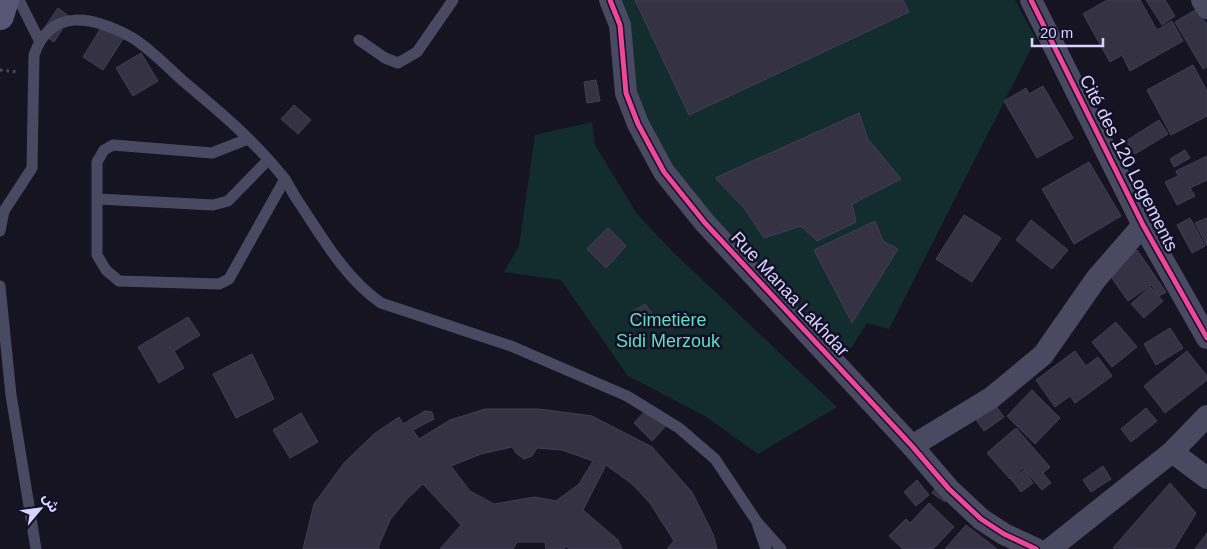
<svg xmlns="http://www.w3.org/2000/svg" width="1207" height="549" viewBox="0 0 1207 549" font-family="Arial,'Noto Sans Arabic',sans-serif">
<style>
.green{fill:#132c2d}
.building{fill:#343243;stroke:#433f54;fill-rule:evenodd}
.lines{fill:none;stroke-linecap:round;stroke-linejoin:round}
.path{stroke:#44505f;stroke-width:3;stroke-dasharray:2.5 4;stroke-linecap:butt}
.service{stroke:#4a4962;stroke-width:11}
.minor{stroke:#4a4962;stroke-width:22}
.secondary{stroke:#575674;stroke-width:28}
.cycleway-casing{stroke:#130f26;stroke-width:8}
.cycleway{stroke:#ed469a;stroke-width:5}
.labels{text-anchor:middle;dominant-baseline:central;stroke-width:5;stroke-linejoin:round;paint-order:stroke}
.street-label{font-size:18px;fill:#d9d4ff;stroke:#130f26}
.park-label{font-size:18px;fill:#5fe0c0;stroke:#130f26}
</style>
<rect width="100%" height="100%" fill="#161421"/>
<!-- green -->
<g class="green">
<polygon points="609,0 1015,0 1036,39 889,329 867,323 849,351 708,231 637,131"/>
<polygon points="592,122 595,145 637,214 674,253 837,407 758,454 705,416 628,376 561,280 504,272 519,246 535,135"/>
</g>
<!-- building -->
<g class="building">
<polygon points="635,0 903,0 909,12 689,115"/>
<polygon points="1107,0 1140,0 1157,30 1172,21 1183,41 1130,71 1122,55 1110,62 1083,14"/>
<polygon points="1146,0 1165,0 1175,16 1162,25"/>
<polygon points="58,8 70,17 54,42 41,33"/>
<polygon points="1197,9 1207,25 1207,67 1203,69 1175,22"/>
<polygon points="104,23 125,36 103,70 83,57"/>
<polygon points="141,53 158,81 133,96 116,68"/>
<polygon points="1193,65 1207,91 1207,116 1171,135 1147,90"/>
<polygon points="596,80 600,101 587,103 584,82"/>
<polygon points="1043,86 1073,138 1037,158 1004,101 1026,88 1029,94"/>
<polygon points="294,105 311,120 298,134 281,119"/>
<polygon points="859,113 868,139 901,179 852,204 856,222 817,241 801,226 764,238 745,209 715,178"/>
<polygon points="1159,120 1168,134 1135,154 1126,141"/>
<polygon points="1185,150 1190,158 1174,167 1170,159"/>
<polygon points="1207,156 1207,180 1190,188 1195,196 1177,205 1165,182 1178,176 1176,171"/>
<polygon points="1089,162 1121,216 1074,244 1042,189"/>
<polygon points="964,215 1001,238 972,282 936,259"/>
<polygon points="1190,218 1205,246 1192,253 1177,225"/>
<polygon points="1207,218 1207,246 1195,223"/>
<polygon points="1031,220 1068,250 1052,269 1016,240"/>
<polygon points="875,221 883,241 898,249 852,323 814,250"/>
<polygon points="608,228 626,246 606,268 587,249"/>
<polygon points="1137,250 1166,292 1159,296 1151,285 1128,301 1107,271"/>
<polygon points="1150,287 1163,301 1144,318 1131,304"/>
<polygon points="645,304 654,316 641,324 632,312"/>
<polygon points="188,317 200,335 174,351 184,368 159,383 138,347"/>
<polygon points="1116,322 1137,347 1112,367 1092,342"/>
<polygon points="1170,328 1183,348 1156,365 1144,344"/>
<polygon points="1075,351 1086,366 1098,357 1112,376 1075,403 1070,396 1055,407 1036,380"/>
<polygon points="1187,351 1207,376 1207,380 1165,413 1144,386"/>
<polygon points="252,354 274,399 236,418 213,374"/>
<polygon points="1032,390 1060,418 1035,444 1007,416"/>
<polygon points="989,397 1004,417 984,431 970,411"/>
<polygon points="1146,408 1157,421 1131,442 1121,429"/>
<path d="M485 409H539L592 416 652 447 692 492 713 534 717 549H667L674 541 650 503 632 484 606 465 583 510 618 540 622 549H569L566 546 564 549H546L545 542H517L513 549H440L461 525 423 484 407 499 390 520 378 548 380 549H303L314 504 344 463 374 434 399 417 403 424 425 411 432 412 434 419 413 430 419 439 450 420ZM512 447 517 454 524 459 532 456 537 448 562 450 593 461 579 484 556 501 535 497 494 504 470 491 451 466 481 454Z"/>
<polygon points="647,409 666,426 652,441 634,423"/>
<polygon points="301,413 318,442 290,458 273,430"/>
<polygon points="1016,428 1050,467 1043,473 1051,483 1042,490 1023,468 1010,479 987,453"/>
<polygon points="1103,466 1111,479 1091,492 1083,480"/>
<polygon points="1024,470 1033,483 1021,492 1011,479"/>
<polygon points="917,480 929,495 916,506 904,492"/>
<polygon points="939,483 952,492 945,502 932,493"/>
<polygon points="1170,483 1196,513 1174,549 1113,548"/>
<polygon points="929,503 954,527 933,549 903,549 889,536 906,519 910,523"/>
<polygon points="966,525 997,549 945,549"/>
<polygon points="1207,533 1207,549 1195,549"/>
</g>
<g class="lines">
<!-- path -->
<polyline class="path" points="0,70 17,72"/>
<!-- service -->
<g class="service">
<polyline points="19,0 39,40"/>
<polyline points="359,40 385,58 398,63 417,52 453,0"/>
<polyline points="248,139 212,153 113,145 104,150 97,162 97,255 106,270 119,281 219,284 229,279 285,179"/>
<polyline points="98,199 213,205 228,201 268,160"/>
<path d="M0 231 4 211 32 168 34 55C51 6 94 17 131 37 150 48 167 67 183 81 219 111 255 141 284 178 289 185 293 194 298 201 322 237 345 278 381 303L511 346 627 396 679 428 715 459 757 522 781 549"/>
<polyline points="0,286 11,395 36,549"/>
<polyline points="758,526 766,549"/>
</g>
<!-- minor -->
<g class="minor">
<polyline points="610,0 620,25 626,93 638,124 664,172 705,223 912,446 949,489 981,519 1004,534 1036,549"/>
<polyline points="1031,0 1143,225 1207,338"/>
<polyline points="1202,0 1207,8"/>
<polyline points="912,446 991,398 1043,355 1096,279 1143,225"/>
<polyline points="1172,452 1207,478"/>
<polyline points="1050,549 1172,452 1207,416"/>
</g>
<!-- secondary -->
<polyline class="secondary" points="0,16 5,0"/>
<defs>
<g id="cycleway">
<polyline points="610,0 620,25 626,93 638,124 664,172 705,223 912,446 949,489 981,519 1004,534 1036,549"/>
<polyline points="1031,0 1143,225 1207,338"/>
</g>
</defs>
<!-- cycleway casing -->
<use href="#cycleway" class="cycleway-casing"/>
<!-- cycleway -->
<use href="#cycleway" class="cycleway"/>
</g>
<g class="labels">
<!-- street labels -->
<g class="street-label">
<text transform="translate(1129 163) rotate(63)">Cité des 120 Logements</text>
<text transform="translate(790 294) rotate(47)">Rue Manaa Lakhdar</text>
</g>
<!-- park labels -->
<g class="park-label">
<text x="668" y="320">Cimetière<tspan x="668" dy="21">Sidi Merzouk</tspan></text>
</g>
</g>
<!-- north arrow -->
<g transform="translate(40 509) rotate(61)" stroke="#130f26" stroke-width="4" paint-order="stroke">
<path d="M0-4L9 19L0 12L-9 19Z" fill="#d9d4ff"/>
<text y="-8" font-size="14" font-weight="bold" text-anchor="middle" fill="#d9d4ff">ش</text>
</g>
<!-- scale -->
<path d="M1032 38v8h71v-8" fill="none" stroke="#d9d4ff" stroke-width="2.5"/>
<text x="1040" y="38" font-size="15" fill="#d9d4ff" stroke="#130f26" stroke-width="4" paint-order="stroke">20 m</text>
</svg>
